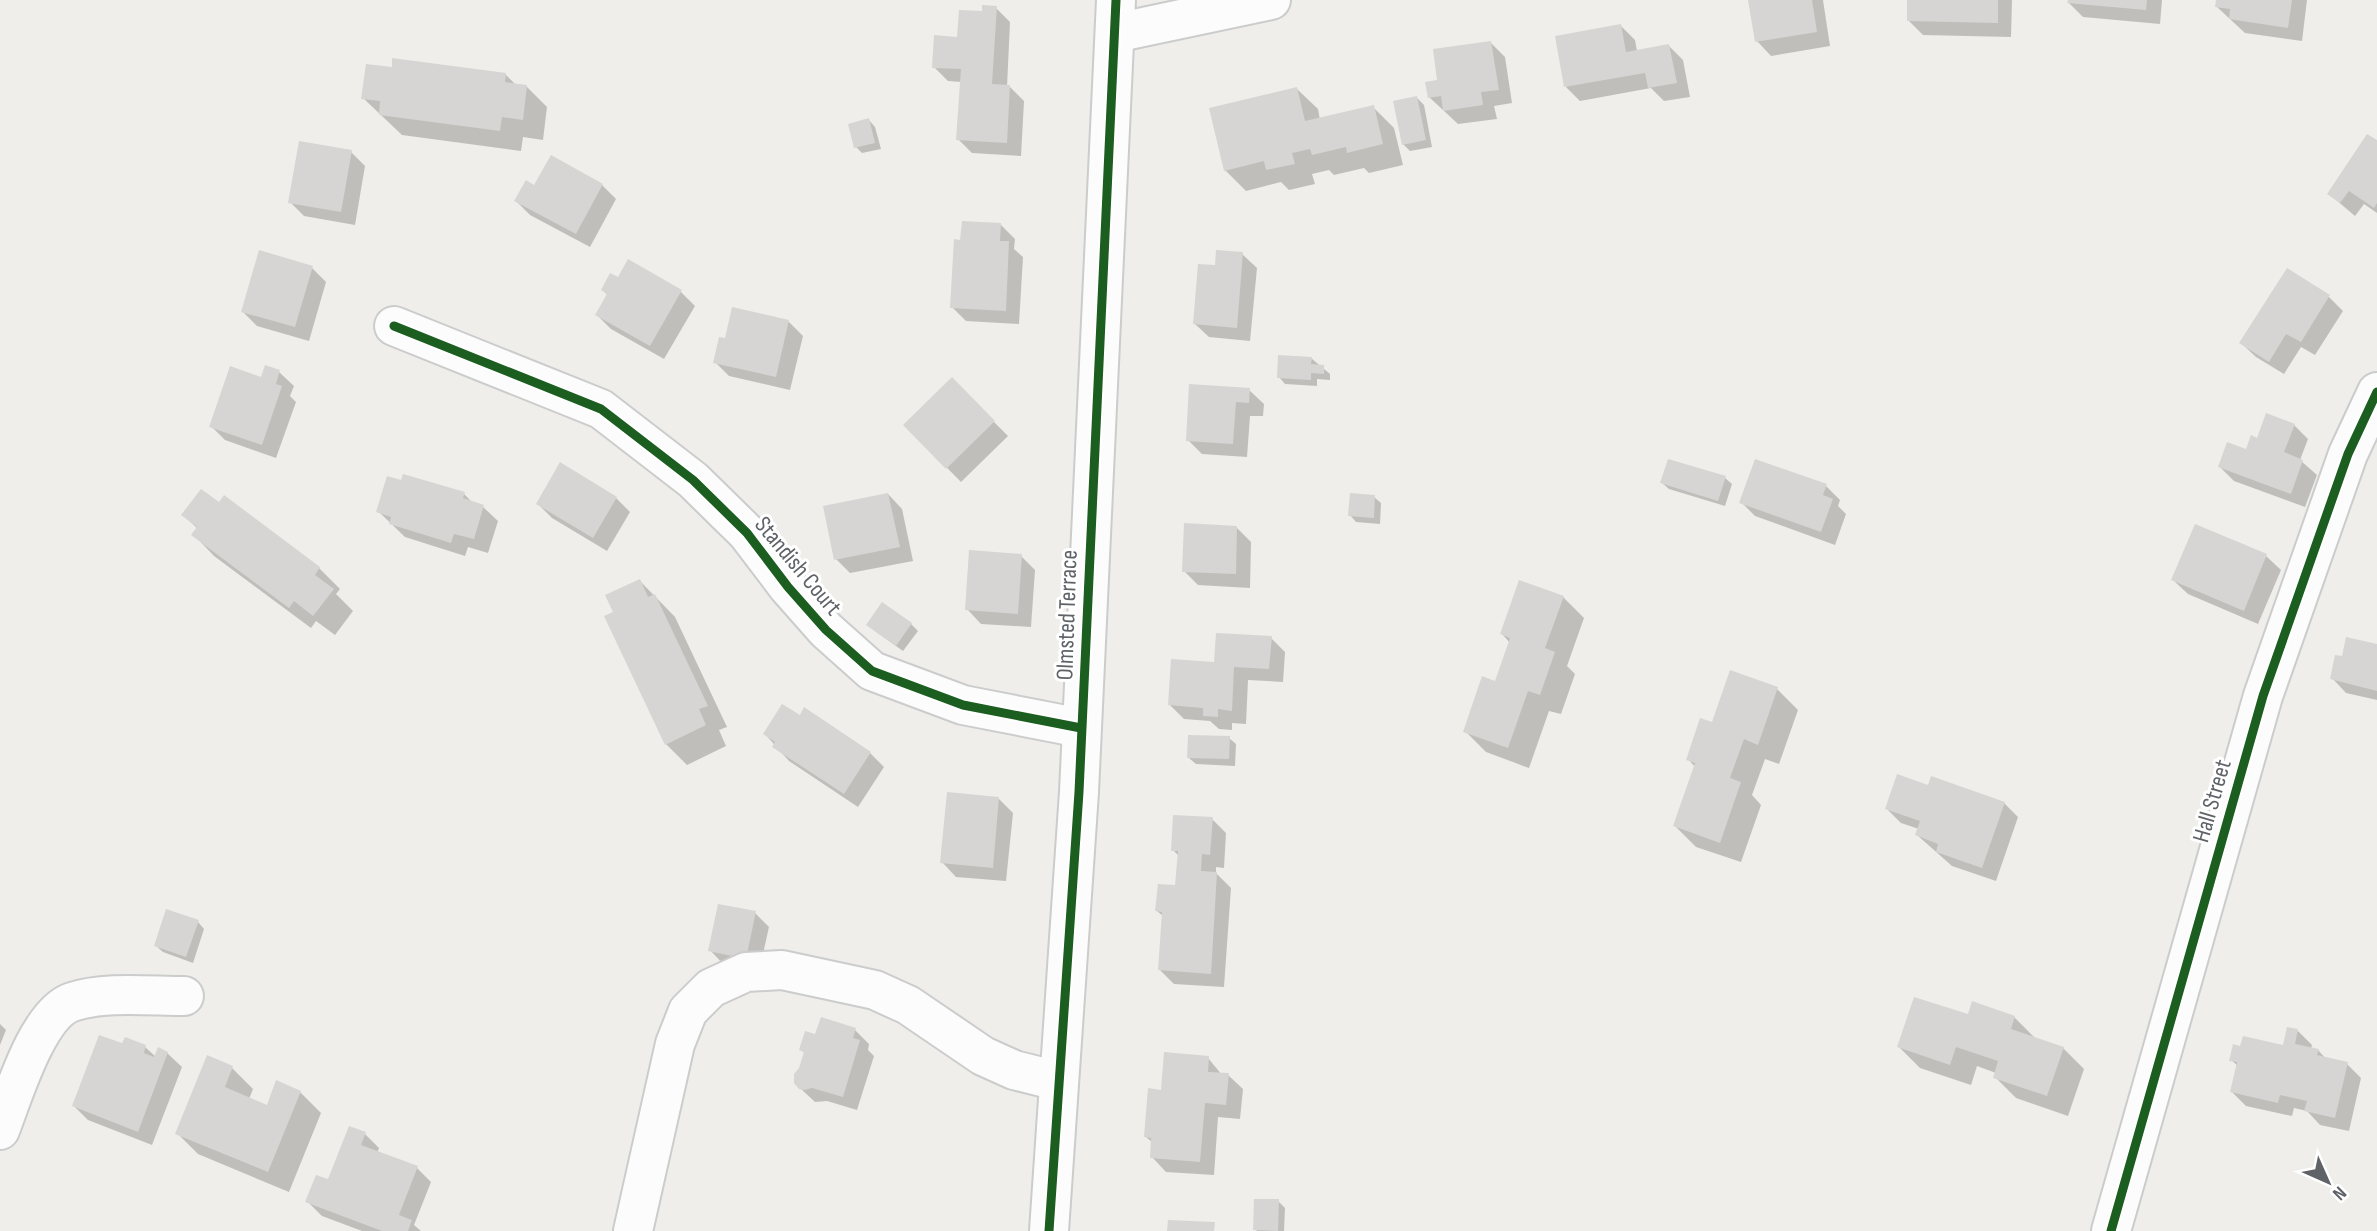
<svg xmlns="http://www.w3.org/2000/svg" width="2377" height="1231" viewBox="0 0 2377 1231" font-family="'Sofia Sans Condensed',sans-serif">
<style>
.shadow{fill:#0003}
.building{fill:#d6d5d3}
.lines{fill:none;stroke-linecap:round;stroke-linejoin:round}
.minor-casing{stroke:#cbcccc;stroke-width:42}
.minor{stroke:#fdfcfc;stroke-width:38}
.cycleway-casing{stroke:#fff;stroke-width:13}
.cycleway{stroke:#1b5e20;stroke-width:9}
.labels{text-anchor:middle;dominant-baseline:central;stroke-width:6;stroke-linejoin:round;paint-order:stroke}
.street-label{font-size:24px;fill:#5f6368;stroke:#fff}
</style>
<rect width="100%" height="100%" fill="#efeeea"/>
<!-- shadow -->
<g class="shadow">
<polygon points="1750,0 1823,0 1830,46 1771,56 1757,41"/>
<polygon points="1923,0 2012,0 2011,37 1923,35 1908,20"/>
<polygon points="2069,0 2162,0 2160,24 2083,17 2069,3"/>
<polygon points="2218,0 2307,0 2302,41 2245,33 2217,7"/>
<polygon points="996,8 1010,22 1007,87 1010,87 1024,101 1021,156 972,153 958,139 962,82 948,81 934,67 984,13"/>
<polygon points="1621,26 1635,40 1637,51 1669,46 1683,60 1690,97 1664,101 1651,88 1580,101 1566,87"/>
<polygon points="1491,43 1505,57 1512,103 1494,106 1497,119 1458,124 1429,97 1439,81"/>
<polygon points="505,74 516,85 526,86 547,107 543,140 523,137 521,151 402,135 363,98"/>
<polygon points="1297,89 1318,109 1320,120 1373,107 1394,128 1403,165 1369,173 1364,168 1334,175 1329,170 1312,174 1315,184 1289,190 1281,182 1246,191 1225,170"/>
<polygon points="1417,98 1424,105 1432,147 1410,151 1403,144"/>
<polygon points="869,120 875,127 881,149 862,153 856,147"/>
<polygon points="2377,142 2377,213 2364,204 2355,216 2329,194"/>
<polygon points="351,152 365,166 355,225 304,216 290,202"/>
<polygon points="602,185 616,199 590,247 530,215 516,201"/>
<polygon points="1000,224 1015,239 1014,249 1023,257 1019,324 966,321 952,307 962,242"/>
<polygon points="1242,254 1257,268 1250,341 1209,337 1194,323 1216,267"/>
<polygon points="312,268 326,282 309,341 257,326 243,312"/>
<polygon points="603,290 681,292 695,306 664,359 611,329 597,315 608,296"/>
<polygon points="2329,297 2343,311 2315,355 2301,347 2284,374 2256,357 2241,343"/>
<polygon points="789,322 803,336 790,390 729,376 715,362 726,340"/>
<polygon points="1311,358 1330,374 1330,380 1317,379 1317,386 1285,384 1279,377"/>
<polygon points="266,367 279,372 294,386 290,396 296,402 276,458 225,440 211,426 262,379"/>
<polygon points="952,380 1008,436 961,482 905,425"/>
<polygon points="1249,390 1264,404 1263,416 1250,416 1247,457 1202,454 1188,440"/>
<polygon points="2294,425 2308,439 2300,460 2317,475 2305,507 2234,481 2220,467 2247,451 2258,440"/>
<polygon points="561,465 616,498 630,512 607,551 552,518 538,504"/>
<polygon points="1725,478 1732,484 1725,506 1669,489 1662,483"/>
<polygon points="402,483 464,494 473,503 483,507 498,521 488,553 468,547 465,556 405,537 378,511"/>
<polygon points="1826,486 1840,500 1838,506 1846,514 1835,545 1755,516 1741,502"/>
<polygon points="888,494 902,509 913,561 850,573 836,559"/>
<polygon points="1374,497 1381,503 1380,524 1356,522 1350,515"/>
<polygon points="183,515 319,568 340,589 336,594 353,611 335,635 316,621 311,628 214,556 194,535 198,529"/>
<polygon points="2196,527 2266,556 2281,570 2258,624 2188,594 2173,580"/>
<polygon points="1237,528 1251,542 1250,588 1198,585 1184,571"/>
<polygon points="1021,556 1035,570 1031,627 981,624 967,609"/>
<polygon points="640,581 675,617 727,727 719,730 726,746 687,765 666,744 615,613"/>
<polygon points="1563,597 1584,618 1567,666 1575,674 1561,714 1549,711 1529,768 1486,752 1465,731 1496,683 1510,643 1502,634"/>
<polygon points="911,624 918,631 903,651 875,631"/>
<polygon points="1271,638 1285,652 1283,682 1248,680 1246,724 1232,723 1232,730 1219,729 1210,721 1184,719 1170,705 1216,663"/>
<polygon points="2377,646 2377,700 2346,693 2332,678 2343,658"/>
<polygon points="1777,689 1798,710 1779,764 1765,759 1752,795 1761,805 1741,862 1696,847 1675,826 1695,767 1688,759 1713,724"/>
<polygon points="765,734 870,753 884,767 858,807 789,761"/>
<polygon points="1229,738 1236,744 1235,766 1196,764 1189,758"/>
<polygon points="1929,787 2004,803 2018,817 1996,881 1952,866 1917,835 1919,829 1901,823 1887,809"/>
<polygon points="999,799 1013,813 1006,881 956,877 942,862"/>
<polygon points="1212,819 1226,833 1224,868 1216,867 1216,873 1231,888 1224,987 1174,984 1160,970 1163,916 1157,911 1177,887 1179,856 1173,850"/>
<polygon points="755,913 769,927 759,972 724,965 710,950"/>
<polygon points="198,922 204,929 193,963 163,952 156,946"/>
<polygon points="2014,1017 2035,1038 2063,1048 2084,1069 2068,1116 2016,1098 1995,1077 1996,1073 1977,1066 1971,1085 1920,1068 1899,1047"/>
<polygon points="0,1024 6,1030 0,1045"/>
<polygon points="855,1030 869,1044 868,1050 874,1056 857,1110 827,1101 815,1102 800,1088 801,1069 805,1054 801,1049 816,1036"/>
<polygon points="2298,1031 2312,1045 2311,1049 2318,1050 2326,1059 2347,1064 2361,1078 2349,1131 2320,1125 2307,1111 2294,1108 2292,1116 2246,1106 2232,1092 2238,1066 2231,1060 2284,1047"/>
<polygon points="145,1047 156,1057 167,1053 182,1067 152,1145 88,1120 74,1106"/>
<polygon points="1208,1058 1222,1075 1228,1075 1243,1089 1240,1119 1218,1117 1214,1175 1166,1172 1152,1157 1153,1143 1146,1137"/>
<polygon points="232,1068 253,1089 249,1099 268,1107 300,1092 321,1113 289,1192 198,1154 177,1133"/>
<polygon points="365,1134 379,1148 377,1153 417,1168 431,1182 414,1225 421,1231 362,1231 322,1216 308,1202 329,1182"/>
<polygon points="1278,1201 1285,1208 1284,1231 1257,1231 1255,1229"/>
</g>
<!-- building -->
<g class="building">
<polygon points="1748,0 1812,0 1817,32 1755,42"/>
<polygon points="1907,0 1998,0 1998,23 1907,21"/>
<polygon points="2068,0 2147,0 2146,10 2067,3"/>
<polygon points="2216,0 2292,0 2288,28 2229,19 2230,9 2215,7"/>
<polygon points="982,5 997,6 992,84 1010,85 1007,143 956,140 961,69 932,68 934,35 957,37 959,10 982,11"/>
<polygon points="1621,24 1626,52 1669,44 1677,83 1648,88 1645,73 1564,87 1555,36"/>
<polygon points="1491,41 1499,90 1481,92 1483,105 1443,111 1441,96 1428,98 1425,82 1437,80 1433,49"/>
<polygon points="392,58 506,73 505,82 527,85 523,120 502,117 500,131 379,115 380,101 361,99 366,64 392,67"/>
<polygon points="1297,87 1305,121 1374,105 1383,144 1347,153 1346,147 1312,155 1310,149 1292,153 1295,164 1266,170 1264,161 1224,171 1209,108"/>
<polygon points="1417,96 1426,140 1402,145 1393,101"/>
<polygon points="869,118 875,143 854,148 848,124"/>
<polygon points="2367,134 2377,140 2377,203 2374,208 2349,191 2340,203 2327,194"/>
<polygon points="299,141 352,150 341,212 288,203"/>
<polygon points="551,155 603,184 576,234 514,201 526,180 534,185"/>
<polygon points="962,221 1001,223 1000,241 1009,241 1006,311 950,308 954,239 960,240"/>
<polygon points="259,250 313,266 295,327 241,312"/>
<polygon points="1216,250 1243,252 1237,328 1193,324 1198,264 1215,265"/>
<polygon points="628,259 682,290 650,346 595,315 607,294 601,290 610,273 618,277"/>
<polygon points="2287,268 2330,295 2301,342 2286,334 2269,362 2239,343"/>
<polygon points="732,307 789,320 776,377 713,363 719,337 725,338"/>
<polygon points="1278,355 1312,357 1311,364 1324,365 1324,374 1311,373 1311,380 1277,378"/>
<polygon points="265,365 280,370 276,384 282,386 262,445 209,427 230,366 261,377"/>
<polygon points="952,377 995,421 946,469 903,425"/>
<polygon points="1189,384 1250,388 1249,403 1236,402 1233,444 1186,441"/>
<polygon points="2266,413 2295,424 2284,452 2303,460 2291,494 2218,467 2227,442 2246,449 2251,435 2257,438"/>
<polygon points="1668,459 1726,476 1718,501 1660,483"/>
<polygon points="1755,459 1827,484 1823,495 1833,499 1821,532 1739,503"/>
<polygon points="560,462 617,497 593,538 536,504"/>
<polygon points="403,474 465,492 463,498 484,505 474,539 454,534 451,543 389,524 391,517 376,512 387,476 401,480"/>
<polygon points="201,489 219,502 224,495 320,567 315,575 334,589 313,616 294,601 289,608 191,535 197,527 181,515"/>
<polygon points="888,493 900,547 834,560 823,506"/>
<polygon points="1350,493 1375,495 1374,518 1348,516"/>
<polygon points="1184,523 1237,526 1236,574 1182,572"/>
<polygon points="2195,524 2267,554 2244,611 2171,580"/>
<polygon points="969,550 1022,554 1018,614 965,610"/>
<polygon points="640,579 648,597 655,594 708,706 699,709 706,725 665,745 604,616 613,612 605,595"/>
<polygon points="1519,580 1564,596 1545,648 1555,652 1540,695 1528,691 1508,748 1463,732 1482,676 1495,681 1510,638 1500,634"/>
<polygon points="882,602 912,623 896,646 866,625"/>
<polygon points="1216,633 1272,636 1269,669 1234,667 1232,711 1218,709 1218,717 1203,716 1203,708 1168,705 1171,659 1214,662"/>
<polygon points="2346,637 2377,644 2377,691 2330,679 2335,655 2342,656"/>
<polygon points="1730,670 1778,687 1758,745 1744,739 1730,778 1741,782 1720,843 1673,826 1695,763 1686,760 1700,718 1712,722"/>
<polygon points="782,704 800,715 804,707 871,752 844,794 772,747 775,742 763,734"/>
<polygon points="1188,735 1230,736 1229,759 1187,758"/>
<polygon points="1897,774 1928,785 1931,776 2005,802 1982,868 1936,852 1938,844 1915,835 1920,821 1885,809"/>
<polygon points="947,792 999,797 993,868 940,863"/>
<polygon points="1173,815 1213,817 1210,855 1202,854 1201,871 1217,872 1211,974 1158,970 1162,912 1155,911 1158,884 1175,885 1178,851 1171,851"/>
<polygon points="718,904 756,911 746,959 708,951"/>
<polygon points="166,909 199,920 186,957 154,946"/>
<polygon points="1914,997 1968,1014 1972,1001 2015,1016 2011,1029 2064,1047 2047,1096 1993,1078 1998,1061 1956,1047 1950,1065 1897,1047"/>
<polygon points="821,1017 856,1028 853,1038 860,1040 843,1097 812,1088 805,1090 799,1089 794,1083 794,1074 799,1068 804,1052 799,1050 805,1031 815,1034"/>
<polygon points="2287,1027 2298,1029 2295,1044 2319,1049 2317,1055 2348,1062 2335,1118 2304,1111 2307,1101 2280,1095 2278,1103 2230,1092 2237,1062 2229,1061 2233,1044 2240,1046 2243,1036 2283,1045"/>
<polygon points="99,1035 122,1043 125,1037 146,1045 144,1053 154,1057 158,1047 168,1052 138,1132 72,1106"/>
<polygon points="1164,1052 1209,1056 1208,1072 1229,1073 1226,1105 1205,1103 1200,1162 1150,1158 1151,1138 1144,1137 1148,1088 1161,1090"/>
<polygon points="207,1055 233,1066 225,1087 267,1105 276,1080 301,1091 268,1172 175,1134"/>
<polygon points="349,1126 366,1132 361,1145 418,1166 399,1215 412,1220 408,1231 382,1231 305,1202 316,1175 328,1179"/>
<polygon points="1254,1199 1279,1199 1278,1231 1253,1230"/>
<polygon points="1168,1220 1215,1222 1214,1231 1167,1231"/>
</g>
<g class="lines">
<defs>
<g id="minor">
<polyline points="1115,33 1271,0"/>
<polyline points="394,326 601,409 693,480 747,533 788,587 826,630 872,671 963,705 1081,728"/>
<path d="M0 1130C13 1097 37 1014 72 1002 104 991 150 996 184 996"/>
<polyline points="633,1231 675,1044 688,1011 711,988 746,972 782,970 875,990 908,1005 983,1056 1014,1070 1058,1081"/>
<polyline points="1049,1231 1079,792 1116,0"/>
<polyline points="2111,1231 2263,696 2348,454 2377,392"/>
</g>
</defs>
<!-- minor casing -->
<use href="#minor" class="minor-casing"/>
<!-- minor -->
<use href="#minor" class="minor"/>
<defs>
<g id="cycleway">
<polyline points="394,326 601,409 693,480 747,533 788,587 826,630 872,671 963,705 1081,728"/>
<polyline points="1049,1231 1079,792 1116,0"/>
<polyline points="2111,1231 2263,696 2348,454 2377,392"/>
</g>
</defs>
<!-- cycleway casing -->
<use href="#cycleway" class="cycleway-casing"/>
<!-- cycleway -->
<use href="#cycleway" class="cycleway"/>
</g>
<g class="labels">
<!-- street labels -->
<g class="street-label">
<text transform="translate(798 566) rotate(50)">Standish Court</text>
<text transform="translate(1067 615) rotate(-88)">Olmsted Terrace</text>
<text transform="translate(2212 801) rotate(-74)">Hall Street</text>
</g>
</g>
<!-- north arrow -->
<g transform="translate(2328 1182) rotate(135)" stroke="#ffffff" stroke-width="5" paint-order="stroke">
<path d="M0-5L12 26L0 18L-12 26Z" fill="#5f6368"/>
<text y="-10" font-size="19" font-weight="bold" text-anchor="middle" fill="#5f6368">N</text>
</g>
</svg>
